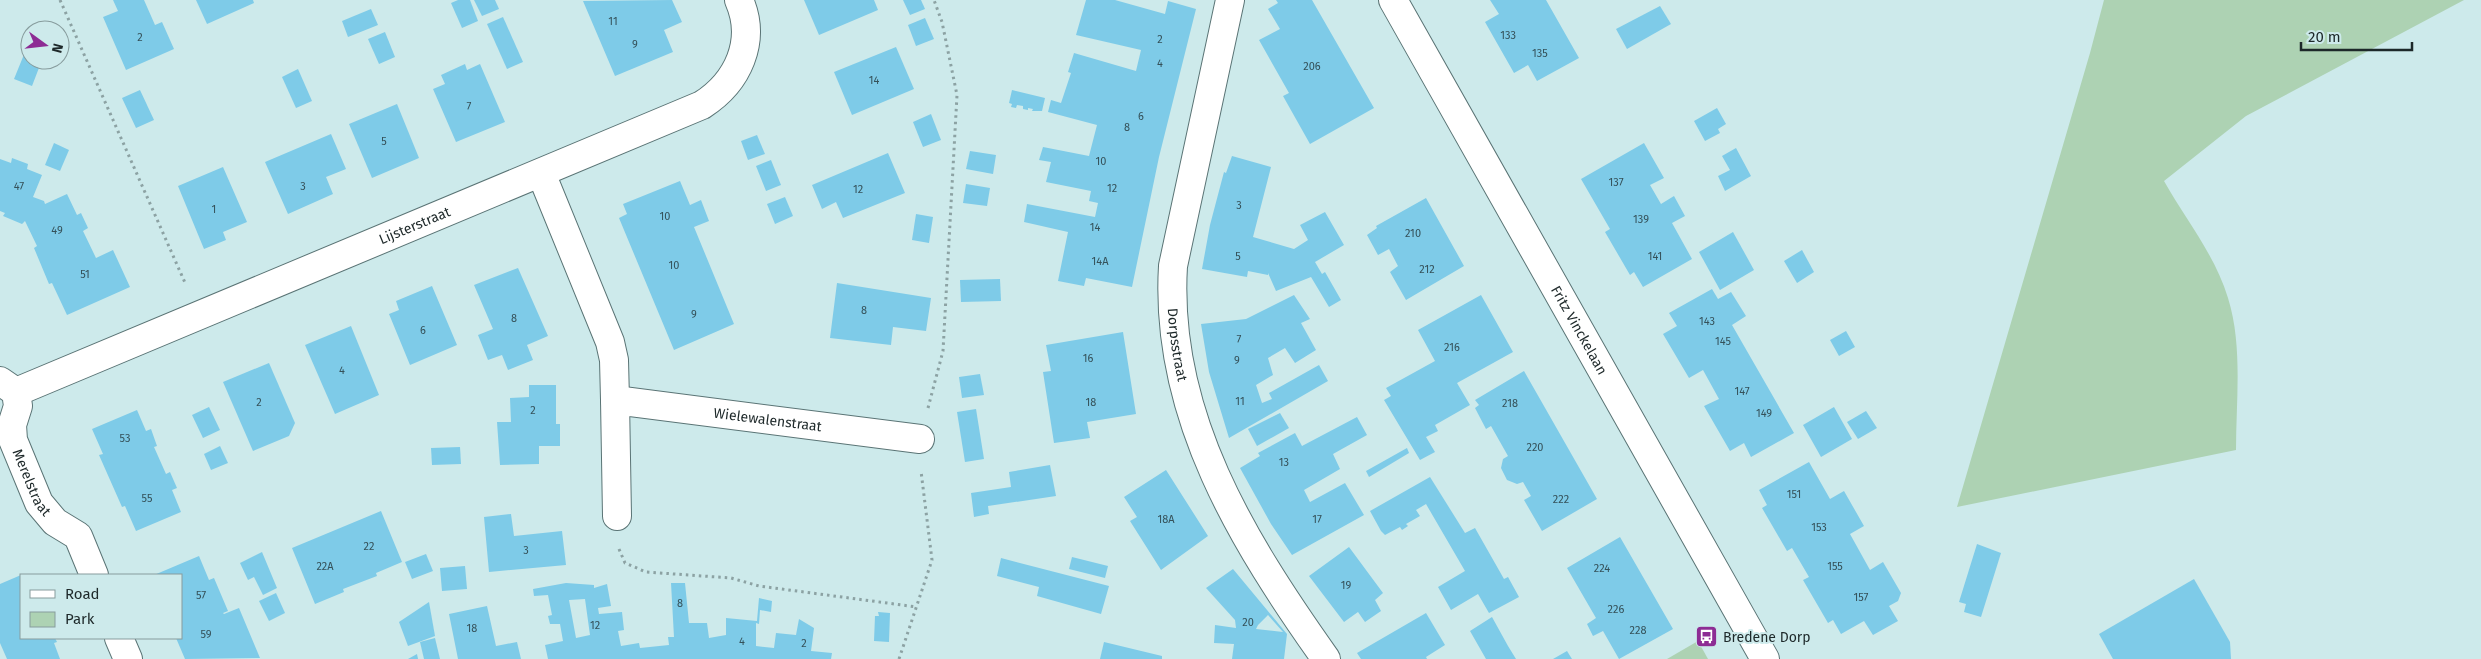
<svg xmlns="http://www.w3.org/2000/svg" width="2481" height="659" viewBox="0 0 2481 659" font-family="'Fira Sans',sans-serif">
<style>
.green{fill:#add2b3}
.building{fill:#7ecbe8;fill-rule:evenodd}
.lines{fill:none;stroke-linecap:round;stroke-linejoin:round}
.street-casing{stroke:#5a7475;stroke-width:30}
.secondary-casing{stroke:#5a7475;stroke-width:30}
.path{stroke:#8ca2a3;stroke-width:3;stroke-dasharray:2.5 4;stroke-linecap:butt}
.street{stroke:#fff;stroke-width:28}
.secondary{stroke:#fff;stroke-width:28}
.labels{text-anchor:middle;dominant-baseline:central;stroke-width:4;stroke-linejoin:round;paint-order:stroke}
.number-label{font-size:11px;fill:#355159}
.street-label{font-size:14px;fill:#1d2829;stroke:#cdeaeb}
.poi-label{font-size:14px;fill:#1d2829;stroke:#cdeaeb;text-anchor:start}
</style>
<rect width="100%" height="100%" fill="#cdeaeb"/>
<!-- green -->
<g class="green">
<path d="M2104 0H2464L2246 116 2164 181C2186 220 2215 255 2228 298 2243 346 2236 401 2236 450L1957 507 2090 53Z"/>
<polygon points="1698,641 1708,659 1667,659"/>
</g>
<!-- building -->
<g class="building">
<polygon points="113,0 144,0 155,25 162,22 174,49 126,70 103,17 118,11"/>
<polygon points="196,0 253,0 254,3 207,24"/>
<polygon points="458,0 470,0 478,21 462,28 451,3"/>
<polygon points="474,0 495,0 499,9 482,16"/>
<polygon points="672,0 682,22 664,30 673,52 615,76 583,1"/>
<polygon points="804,0 874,0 878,10 819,35"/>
<polygon points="903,0 921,0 925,9 910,15"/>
<polygon points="1086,0 1115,0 1165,14 1168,1 1196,9 1159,157 1132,287 1086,278 1084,286 1058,281 1068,232 1024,222 1027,204 1095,217 1098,203 1089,201 1091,191 1046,182 1051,162 1039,160 1043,147 1089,156 1097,125 1048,112 1051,100 1061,103 1071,73 1068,72 1074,53 1136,71 1141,50 1076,35"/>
<polygon points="1276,0 1312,0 1374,108 1310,144 1283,96 1289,93 1259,40 1280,29 1268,9 1278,3"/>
<polygon points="1490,0 1546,0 1579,58 1537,81 1528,65 1514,73 1485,22 1499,14"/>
<polygon points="1660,6 1671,24 1627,49 1616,29"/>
<polygon points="371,9 378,25 348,37 342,21"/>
<polygon points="503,17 523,62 507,69 487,24"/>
<polygon points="925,18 934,39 916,46 908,25"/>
<polygon points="385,32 395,57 379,64 368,39"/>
<polygon points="896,47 914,89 852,115 834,72"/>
<polygon points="25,52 30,54 30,60 42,60 32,86 14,79"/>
<polygon points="465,64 467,70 480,64 505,122 456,142 433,89 445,84 441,75"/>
<polygon points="298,69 312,101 296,108 282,77"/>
<polygon points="140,90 154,120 136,128 122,98"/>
<polygon points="1012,90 1045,98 1042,111 1032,111 1033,109 1028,108 1028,110 1023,109 1023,106 1017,105 1016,108 1011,107 1012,104 1009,103"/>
<polygon points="397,104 419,158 372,178 349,124"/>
<polygon points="1717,108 1726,124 1718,129 1720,133 1705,141 1694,121"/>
<polygon points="931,114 941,140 923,147 913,122"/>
<polygon points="331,134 346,169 326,177 333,194 288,214 265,162"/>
<polygon points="757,135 765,154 748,160 741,141"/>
<polygon points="54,143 69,150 60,171 45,165"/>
<polygon points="1644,143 1664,178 1650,185 1661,204 1674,196 1685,216 1672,223 1692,259 1643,287 1634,272 1630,275 1605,232 1610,229 1581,179"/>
<polygon points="1736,148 1751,176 1725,191 1718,176 1730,170 1722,156"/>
<polygon points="970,151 996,155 993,174 966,169"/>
<polygon points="888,153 905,193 843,218 836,202 822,209 812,185"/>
<polygon points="1232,156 1271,167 1253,237 1294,249 1308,240 1300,225 1325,212 1344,245 1315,262 1322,274 1325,272 1341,300 1329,307 1311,277 1276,291 1268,273 1268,275 1248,271 1247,277 1202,269 1210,225 1224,172 1226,173"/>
<polygon points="12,158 28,164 27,169 42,175 33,197 44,201 45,204 67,194 77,215 81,213 88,228 83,231 96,258 113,250 130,287 67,315 52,283 49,284 34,248 37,246 25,221 22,224 3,216 5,213 0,211 0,159 11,163"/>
<polygon points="771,160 781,185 766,191 756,166"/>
<polygon points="223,167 247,222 223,232 226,240 204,249 178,186"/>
<polygon points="680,181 690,205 701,200 709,221 694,227 734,324 674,350 619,218 627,214 623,204"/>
<polygon points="966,184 990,188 987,206 963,203"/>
<polygon points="785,197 793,216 775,224 767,204"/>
<polygon points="1426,198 1464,266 1406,300 1390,272 1398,266 1389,249 1378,255 1367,235 1377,228 1376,226"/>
<polygon points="916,214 933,217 929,243 912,240"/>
<polygon points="1733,232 1754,270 1720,290 1699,252"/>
<polygon points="1802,250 1814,272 1797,283 1784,261"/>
<polygon points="518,268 548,336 527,345 533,360 508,370 502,355 488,360 478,335 493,329 474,285"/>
<polygon points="1000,279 1001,301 961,302 960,280"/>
<polygon points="837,283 931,298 926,331 893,327 891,345 830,338"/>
<polygon points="432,286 457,345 410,365 389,314 399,310 396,301"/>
<polygon points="1712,289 1718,299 1731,292 1746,316 1732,325 1794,433 1751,457 1744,443 1730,451 1704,406 1719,399 1703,370 1689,378 1663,334 1677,326 1669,313"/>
<polygon points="1294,295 1310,319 1301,323 1316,350 1295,363 1285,348 1268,358 1273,375 1256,385 1262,403 1272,399 1269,393 1319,365 1328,381 1229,438 1209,372 1201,324 1246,319"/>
<polygon points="1481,295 1513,352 1457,383 1470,405 1435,425 1438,431 1426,437 1435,452 1420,460 1384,400 1391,396 1386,388 1435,361 1418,330"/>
<polygon points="351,326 379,395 335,414 305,345"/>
<polygon points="1846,331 1855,347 1839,356 1830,340"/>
<polygon points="1123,332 1136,414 1087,422 1090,438 1054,443 1043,372 1051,371 1046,345"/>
<polygon points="269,363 295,423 289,436 253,451 223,382"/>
<polygon points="1524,371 1597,499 1542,531 1524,500 1531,496 1523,482 1517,484 1507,480 1501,468 1503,459 1508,456 1491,426 1486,429 1475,408 1479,405 1475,400"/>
<polygon points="980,374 984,395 962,398 959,377"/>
<polygon points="529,385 556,385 556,424 560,424 560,446 539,446 539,464 500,465 497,422 511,422 510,398 529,397"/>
<polygon points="209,407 220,430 203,438 192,415"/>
<polygon points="1834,407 1852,439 1821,457 1803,425"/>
<polygon points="976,409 984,459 965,462 957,412"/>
<polygon points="137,410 146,431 151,429 157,446 154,447 166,474 170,472 177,488 172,490 181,512 136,531 125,506 122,507 99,455 103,454 92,429"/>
<polygon points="1866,411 1877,428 1858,439 1847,422"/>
<polygon points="1280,413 1289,428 1257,446 1248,429"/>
<polygon points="1357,417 1367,435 1333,454 1340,469 1304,490 1310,502 1345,483 1364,515 1292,555 1271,524 1240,468 1260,456 1258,453 1295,433 1302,446"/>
<polygon points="220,446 228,463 211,470 204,454"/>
<polygon points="460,447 461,464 432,465 431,448"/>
<polygon points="1407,448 1409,453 1369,477 1366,471"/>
<polygon points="1809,462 1830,499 1844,491 1864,526 1850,534 1870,570 1883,562 1901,593 1898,601 1889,606 1898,621 1873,635 1864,621 1841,634 1833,620 1828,623 1803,580 1809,577 1792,548 1787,551 1762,508 1767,505 1759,490"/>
<polygon points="1050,465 1056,496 988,506 989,514 974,517 971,493 1011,487 1009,472"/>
<polygon points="1166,470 1208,536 1161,570 1130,521 1137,517 1124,497"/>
<polygon points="1430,477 1465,533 1475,528 1504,579 1508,577 1519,597 1489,613 1478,594 1451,610 1438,587 1465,571 1426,504 1416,510 1420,516 1406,524 1408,526 1402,530 1400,527 1385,535 1381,531 1370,511"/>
<polygon points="381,511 402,562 376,573 377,576 343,589 344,592 315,604 292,548"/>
<polygon points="511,514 514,536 562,531 566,565 489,572 484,517"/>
<polygon points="1620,537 1673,629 1619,659 1603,631 1593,636 1587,624 1596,618 1567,568"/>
<polygon points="1977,544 2001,553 1981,617 1964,612 1966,604 1959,602"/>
<polygon points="1349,547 1383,593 1375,600 1381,611 1365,622 1358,612 1344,622 1309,576"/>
<polygon points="262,552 277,588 263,595 254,577 248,580 240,563"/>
<polygon points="426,554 433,571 412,579 405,562"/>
<polygon points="199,556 209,580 214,578 228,611 223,613 224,614 239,608 260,658 185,659 176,638 181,638 181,575 154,575"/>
<polygon points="1072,557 1108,566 1105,578 1069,569"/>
<polygon points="1001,558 1109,586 1101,614 1037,596 1039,587 997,576"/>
<polygon points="465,566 467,589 442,591 440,568"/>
<path d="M1233 569 1287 634 1284 659H1232L1234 644 1214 643 1215 625 1236 628 1235 620 1206 588ZM1268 615 1283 632 1256 629 1258 625Z"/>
<polygon points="21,575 21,638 55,638 57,642 54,643 60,659 7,659 0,643 0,584"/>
<polygon points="2194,579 2230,642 2231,659 2113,659 2099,634"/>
<path d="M566 583 594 585V588L607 584 611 606 598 608 599 614 622 612 624 630 618 631 621 646 639 643 640 648 669 645 668 637H674L671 583H685L689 623H707L709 638 726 635V618L757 621 759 598 772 601 771 612 760 610 759 624 756 623V646L774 648 776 633 796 635 799 619 814 628 811 651 832 653 831 659H548L545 645 563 641 560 624H550L548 616 552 615 548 595 534 596 533 589ZM585 599 590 635 576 638 569 600Z"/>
<polygon points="276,593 285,613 269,621 259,601"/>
<polygon points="429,602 435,636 408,646 399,622"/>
<polygon points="487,606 496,646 517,642 521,659 458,659 449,614"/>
<polygon points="878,612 890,613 889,642 874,641 875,616 879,616"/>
<polygon points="1426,613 1445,645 1426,657 1427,659 1361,659 1357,653"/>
<polygon points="1492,617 1508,646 1516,659 1486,659 1470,631"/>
<polygon points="435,638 440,659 424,659 420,642"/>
<polygon points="1104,642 1162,656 1162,659 1100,659"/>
<polygon points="1567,651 1572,659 1553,659"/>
<polygon points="417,654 418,659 408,659"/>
</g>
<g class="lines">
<defs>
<g id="street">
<path id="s1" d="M1230 0 1173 266C1164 415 1243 542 1326 659"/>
<polyline points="541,173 610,342 614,360 615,400"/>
<path id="s2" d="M0 381 16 392 18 406 12 425 13 440 39 503 55 522 78 536 94 575"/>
<path id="s3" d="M16 392 702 105C738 82 757 41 739 0"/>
<path id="s4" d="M617 516 615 400 920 439"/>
<polyline points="119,638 128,659"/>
</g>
<g id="secondary">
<path id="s5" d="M1393 0 1765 659"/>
</g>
</defs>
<!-- street casing -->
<use href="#street" class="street-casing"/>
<!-- secondary casing -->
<use href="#secondary" class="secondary-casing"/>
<!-- path -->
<g class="path">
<polyline points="60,0 186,285"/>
<polyline points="928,408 943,351 957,95 942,22 934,0"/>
<polyline points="619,549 625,563 646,572 731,578 759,586 917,607"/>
<polyline points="899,659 932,560 921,471"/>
</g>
<!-- street -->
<use href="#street" class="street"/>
<!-- secondary -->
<use href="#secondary" class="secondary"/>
</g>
<!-- icons -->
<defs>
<symbol id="bus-square" viewBox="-11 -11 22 22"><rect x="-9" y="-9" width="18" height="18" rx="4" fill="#8d2c94" stroke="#cdeaeb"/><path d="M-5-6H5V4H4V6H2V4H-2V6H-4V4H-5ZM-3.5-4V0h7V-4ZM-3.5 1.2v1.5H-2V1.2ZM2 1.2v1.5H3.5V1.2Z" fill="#fff"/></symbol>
</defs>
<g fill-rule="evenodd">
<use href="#bus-square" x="1694" y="624" width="25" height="25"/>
</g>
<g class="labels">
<!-- number labels -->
<g class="number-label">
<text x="613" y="21">11</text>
<text x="1508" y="35">133</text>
<text x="140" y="37">2</text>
<text x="1160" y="39">2</text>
<text x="635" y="44">9</text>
<text x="1540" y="53">135</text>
<text x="1160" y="63">4</text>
<text x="1312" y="66">206</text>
<text x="874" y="80">14</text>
<text x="469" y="106">7</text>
<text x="1141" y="116">6</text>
<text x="1127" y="127">8</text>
<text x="384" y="141">5</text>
<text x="1101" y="161">10</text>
<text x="1616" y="182">137</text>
<text x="19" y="186">47</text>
<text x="303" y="186">3</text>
<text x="1112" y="188">12</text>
<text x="858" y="189">12</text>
<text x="1239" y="205">3</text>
<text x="214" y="209">1</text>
<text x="665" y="216">10</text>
<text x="1641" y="219">139</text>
<text x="1095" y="227">14</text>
<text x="57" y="230">49</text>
<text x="1413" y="233">210</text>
<text x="1238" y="256">5</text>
<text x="1655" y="256">141</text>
<text x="1100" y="261">14A</text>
<text x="674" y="265">10</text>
<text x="1427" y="269">212</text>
<text x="85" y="274">51</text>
<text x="864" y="310">8</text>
<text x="694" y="314">9</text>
<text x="514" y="318">8</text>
<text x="1707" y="321">143</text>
<text x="423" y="330">6</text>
<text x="1239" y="339">7</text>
<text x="1723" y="341">145</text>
<text x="1452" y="347">216</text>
<text x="1088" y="358">16</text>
<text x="1237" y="360">9</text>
<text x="342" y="370">4</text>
<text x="1742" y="391">147</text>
<text x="1240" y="401">11</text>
<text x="259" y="402">2</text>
<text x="1091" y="402">18</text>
<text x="1510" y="403">218</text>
<text x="533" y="410">2</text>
<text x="1764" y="413">149</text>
<text x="125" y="438">53</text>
<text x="1535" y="447">220</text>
<text x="1284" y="462">13</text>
<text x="1794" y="494">151</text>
<text x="147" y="498">55</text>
<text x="1561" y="499">222</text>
<text x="1166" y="519">18A</text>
<text x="1317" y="519">17</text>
<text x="1819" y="527">153</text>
<text x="369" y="546">22</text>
<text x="526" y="550">3</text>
<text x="325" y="566">22A</text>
<text x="1835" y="566">155</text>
<text x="1602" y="568">224</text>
<text x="1346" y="585">19</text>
<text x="201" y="595">57</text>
<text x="1861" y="597">157</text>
<text x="680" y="603">8</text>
<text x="1616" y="609">226</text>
<text x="1248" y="622">20</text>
<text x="595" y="625">12</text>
<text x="472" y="628">18</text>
<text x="1638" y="630">228</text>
<text x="206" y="634">59</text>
<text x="742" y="641">4</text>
<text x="804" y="643">2</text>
</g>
<!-- street labels -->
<g class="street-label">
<text stroke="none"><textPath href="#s3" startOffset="432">Lijsterstraat</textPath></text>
<text stroke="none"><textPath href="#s5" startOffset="379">Fritz Vinckelaan</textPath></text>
<text stroke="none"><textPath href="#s1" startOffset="351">Dorpsstraat</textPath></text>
<text stroke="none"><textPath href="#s4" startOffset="270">Wielewalenstraat</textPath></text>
<text stroke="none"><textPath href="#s2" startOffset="115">Merelstraat</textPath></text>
</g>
<!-- poi labels -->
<g class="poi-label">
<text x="1723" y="637">Bredene Dorp</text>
</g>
</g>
<!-- legend -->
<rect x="20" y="574" width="162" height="65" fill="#cdeaeb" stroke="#879c9d"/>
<rect x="30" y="590" width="25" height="8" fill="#ffffff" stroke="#879c9d"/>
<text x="65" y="599" font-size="15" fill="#1d2829">Road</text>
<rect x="30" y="612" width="25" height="15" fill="#add2b3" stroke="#879c9d"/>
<text x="65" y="624" font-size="15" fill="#1d2829">Park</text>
<!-- north arrow -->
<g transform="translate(45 45) rotate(105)"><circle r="24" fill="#cdeaeb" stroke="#879c9d"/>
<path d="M0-4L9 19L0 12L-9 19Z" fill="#8d2c94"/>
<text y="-8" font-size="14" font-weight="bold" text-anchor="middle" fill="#1d2829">N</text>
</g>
<!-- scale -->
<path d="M2301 42v8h111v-8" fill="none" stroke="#1d2829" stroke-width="2.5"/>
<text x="2308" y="42" font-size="15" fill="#1d2829" stroke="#cdeaeb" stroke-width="4" paint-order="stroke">20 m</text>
</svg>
